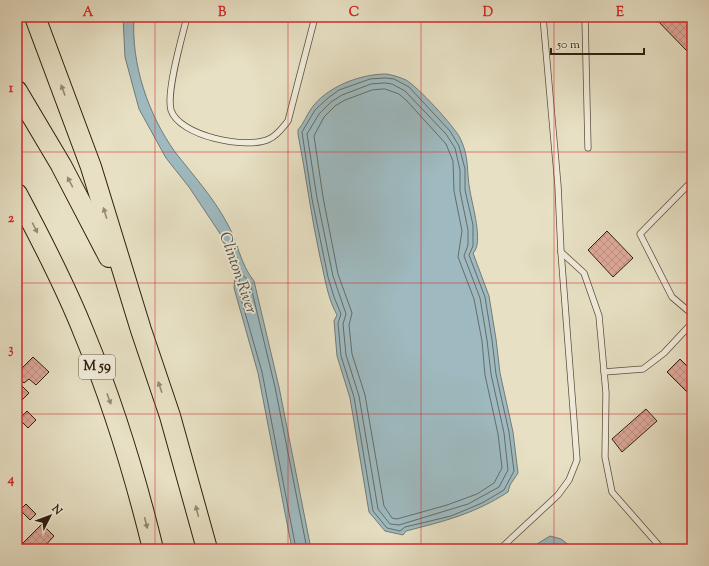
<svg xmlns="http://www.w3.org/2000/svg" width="709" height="566" viewBox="0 0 709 566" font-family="'Sorts Mill Goudy',serif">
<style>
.water{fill:#9ebac0;stroke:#717c78}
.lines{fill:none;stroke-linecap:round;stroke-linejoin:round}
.shore{stroke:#666c66;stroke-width:1}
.building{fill:url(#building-cross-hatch);stroke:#2e1f0d}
.service-casing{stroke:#5c4f3b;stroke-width:7}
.motorway-casing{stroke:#2e1f0d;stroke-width:22}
.service{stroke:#efebd9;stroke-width:5.5}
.motorway{stroke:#e7e0c4;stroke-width:20}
.oneway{fill:#948972}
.grid{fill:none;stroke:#d62828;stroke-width:1;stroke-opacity:0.55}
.labels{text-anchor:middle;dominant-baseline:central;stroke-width:3.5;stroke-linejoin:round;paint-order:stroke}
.shield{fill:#efebd9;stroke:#685c4a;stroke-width:1}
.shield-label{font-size:14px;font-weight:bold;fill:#2e1f0d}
.water-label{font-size:16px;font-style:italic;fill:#504e43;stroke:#efebd9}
.neatline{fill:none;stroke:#d62828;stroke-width:1.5}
.grid-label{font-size:13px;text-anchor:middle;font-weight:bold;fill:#d62828}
</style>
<defs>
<pattern id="building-cross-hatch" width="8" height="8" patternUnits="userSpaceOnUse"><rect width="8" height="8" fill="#dda89a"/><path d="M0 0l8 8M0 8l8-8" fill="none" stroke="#be9084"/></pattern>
</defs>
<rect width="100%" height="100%" fill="#e7e0c4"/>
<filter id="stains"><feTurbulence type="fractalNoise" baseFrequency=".005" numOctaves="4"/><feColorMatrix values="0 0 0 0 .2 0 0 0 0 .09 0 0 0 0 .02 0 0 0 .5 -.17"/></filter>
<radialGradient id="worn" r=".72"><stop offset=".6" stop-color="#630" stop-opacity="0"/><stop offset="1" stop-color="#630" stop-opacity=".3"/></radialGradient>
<!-- water -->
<g class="water">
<path d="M123 17H134C131 64 148 114 175 152 193 175 213 197 227 223 238 242 240 264 254 281L279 387 311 549H292L258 373 234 288 235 276 221 235 189 187 166 158 139 109 125 57Z"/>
<path d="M386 74C393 75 399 77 406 80 417 86 454 126 460 138 470 158 466 171 470 191 472 204 484 244 473 253L489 296 496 339 500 373 513 432 518 473 510 485 508 492C474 514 445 521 406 531L403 535 385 531 369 512 350 398 337 356 334 321 337 315C327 297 325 277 320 257 311 216 306 175 298 134V130C304 123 306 116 311 109 326 87 360 74 386 74Z"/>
<polygon points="550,536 561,539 574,549 534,549 537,544"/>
</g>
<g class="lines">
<!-- shore -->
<g class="shore">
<polygon points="386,78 394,79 409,87 450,131 459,146 465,169 465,190 473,225 473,246 469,255 485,297 492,340 496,374 509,432 514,471 504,490 482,503 451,516 405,527 400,531 387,528 373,511 354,397 341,356 338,323 341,314 334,297 328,277 312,199 302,132 315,110 328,98 339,90 370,79"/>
<polygon points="385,83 392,84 405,91 446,134 455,148 460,170 460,191 468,230 468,245 464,256 480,298 487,340 491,374 504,433 508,470 499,487 468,504 399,525 390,524 378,509 359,396 346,355 343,324 346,314 333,276 317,198 307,134 319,114 331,102 342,95 371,84"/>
<polygon points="385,89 399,94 407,101 446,144 453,161 454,191 462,231 458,257 474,299 482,341 485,375 498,434 502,468 494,483 477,494 447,505 397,519 392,518 384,506 365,395 352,354 349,325 352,313 338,274 323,197 314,136 324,117 335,106 345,100 372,90"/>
<polyline points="296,549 262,372 238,288 241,273 250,283 275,387 307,549"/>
</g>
</g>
<!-- building -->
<g class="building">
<polygon points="654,17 692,17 692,48 688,52"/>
<polygon points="607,231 633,258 613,277 588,250"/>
<polygon points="33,357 49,372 36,385 29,379 24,383 17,376 17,373"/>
<polygon points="680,359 692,371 692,397 667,372"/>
<polygon points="17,381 29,393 17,405"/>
<polygon points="646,409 657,421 622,452 612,439"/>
<polygon points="27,411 36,420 28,428 19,419"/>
<polygon points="17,436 22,441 17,446"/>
<polygon points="26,504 36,514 30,520 20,510"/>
<polygon points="42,524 54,536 42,549 28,549 22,544"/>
</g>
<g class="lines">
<defs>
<g id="service">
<path d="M187 17C182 37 166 92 171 110 179 136 247 150 269 139 277 136 283 127 288 121L315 17"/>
<polyline points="585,17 588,148"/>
<polyline points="692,181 640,234 672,297 692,314"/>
<polyline points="561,252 584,273 599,316 606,393 605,457 612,492 662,549"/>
<polyline points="604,372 643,369 664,353 692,323"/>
<polyline points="500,549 558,495 569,480 577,460 561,252 558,186 543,17"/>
</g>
<g id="motorway">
<polyline points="35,17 91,167 141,330 170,416 207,549"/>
<polyline points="17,91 61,165 109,257"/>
<path d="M17 194C41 239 65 285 84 333 113 403 135 475 153 549"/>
</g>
</defs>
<!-- service casing -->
<use href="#service" class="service-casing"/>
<!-- motorway casing -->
<use href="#motorway" class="motorway-casing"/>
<!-- service -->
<use href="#service" class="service"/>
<!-- motorway -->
<use href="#motorway" class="motorway"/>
</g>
<!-- one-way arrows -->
<defs><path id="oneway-solid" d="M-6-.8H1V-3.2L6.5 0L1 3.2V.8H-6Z"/></defs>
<g class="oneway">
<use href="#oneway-solid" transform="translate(63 90) rotate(-110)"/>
<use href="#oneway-solid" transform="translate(70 182) rotate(-118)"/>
<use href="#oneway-solid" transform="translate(105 213) rotate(-107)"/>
<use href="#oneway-solid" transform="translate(35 228) rotate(63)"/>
<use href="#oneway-solid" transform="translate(160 387) rotate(-109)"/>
<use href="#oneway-solid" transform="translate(109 399) rotate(70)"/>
<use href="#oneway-solid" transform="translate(197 511) rotate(-104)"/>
<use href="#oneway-solid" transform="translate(146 523) rotate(76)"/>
</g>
<!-- grid -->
<path class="grid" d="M155 17V549M288 17V549M421 17V549M554 17V549M17 152H692M17 283H692M17 414H692"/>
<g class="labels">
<!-- shield labels -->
<rect class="shield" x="79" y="355" width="36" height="24" rx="3"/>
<g class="shield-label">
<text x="97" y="367">M 59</text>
</g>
<!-- water labels -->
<g class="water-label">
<text transform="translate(237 273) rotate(71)">Clinton River</text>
</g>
</g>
<!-- margin -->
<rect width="709" height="566" fill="none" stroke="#e7e0c4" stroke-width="44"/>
<!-- north arrow -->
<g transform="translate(50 516) rotate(48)" stroke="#efebd9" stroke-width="3" paint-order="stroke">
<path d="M0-3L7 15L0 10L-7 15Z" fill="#2e1f0d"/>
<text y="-6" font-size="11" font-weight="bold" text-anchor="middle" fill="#2e1f0d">N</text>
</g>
<!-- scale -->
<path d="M551 48v6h93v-6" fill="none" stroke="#2e1f0d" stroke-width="2"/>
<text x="557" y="48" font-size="12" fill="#2e1f0d" stroke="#efebd9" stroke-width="3" paint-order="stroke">50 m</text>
<rect x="22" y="22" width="665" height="522" class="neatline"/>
<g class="grid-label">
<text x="88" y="16">A</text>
<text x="222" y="16">B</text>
<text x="354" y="16">C</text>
<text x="488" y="16">D</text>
<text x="620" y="16">E</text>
<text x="11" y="92">1</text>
<text x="11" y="222">2</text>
<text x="11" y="353">3</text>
<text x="11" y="483">4</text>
</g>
<rect width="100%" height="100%" filter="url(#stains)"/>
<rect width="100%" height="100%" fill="url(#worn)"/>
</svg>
